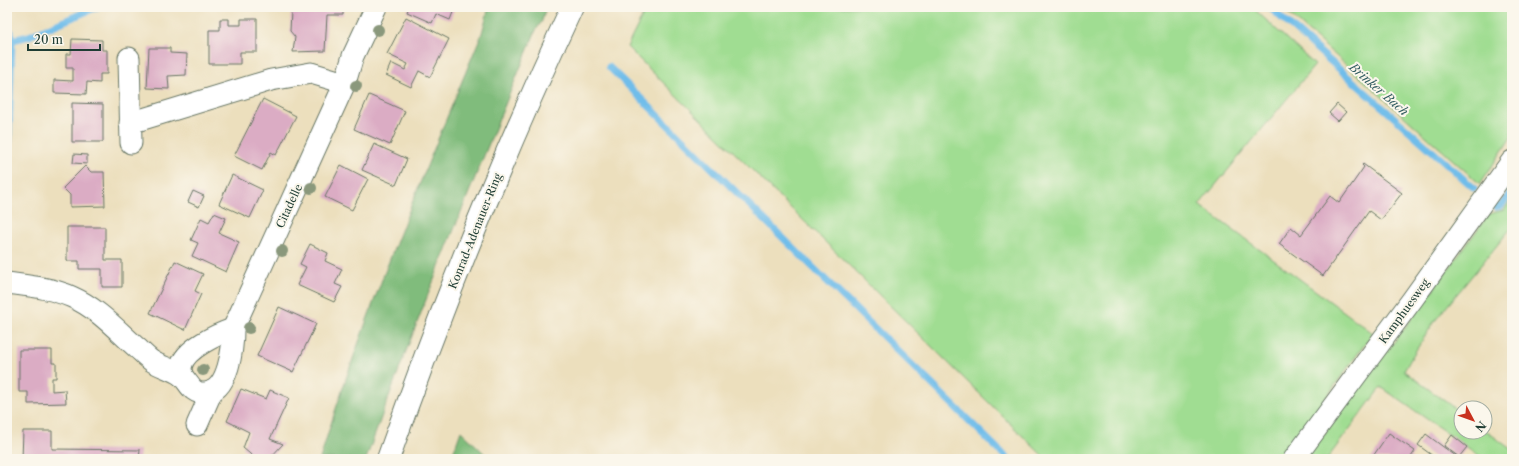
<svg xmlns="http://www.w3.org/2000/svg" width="1519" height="466" viewBox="0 0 1519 466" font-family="'Libre Caslon Text',serif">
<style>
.green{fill:#a0dd92;stroke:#608d63}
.forest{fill:#80bc7c;stroke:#507c58}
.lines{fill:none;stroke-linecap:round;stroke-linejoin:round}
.stream{stroke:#70bdea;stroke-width:7}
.building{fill:#dbacc4}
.minor-casing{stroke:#677664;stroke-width:23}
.secondary-casing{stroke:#677664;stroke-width:24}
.minor{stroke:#fff;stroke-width:21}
.secondary{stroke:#fff;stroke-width:22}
.tree{fill:#8a987c}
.labels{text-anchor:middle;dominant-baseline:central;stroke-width:4;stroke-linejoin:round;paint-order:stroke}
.street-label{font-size:11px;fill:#1f3d34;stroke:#fbf7ec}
.water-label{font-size:12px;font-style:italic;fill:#335d62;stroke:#fbf7ec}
</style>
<rect width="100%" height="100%" fill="#fbf7ec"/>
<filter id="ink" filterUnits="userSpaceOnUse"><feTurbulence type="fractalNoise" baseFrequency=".025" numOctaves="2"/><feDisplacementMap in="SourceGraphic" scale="8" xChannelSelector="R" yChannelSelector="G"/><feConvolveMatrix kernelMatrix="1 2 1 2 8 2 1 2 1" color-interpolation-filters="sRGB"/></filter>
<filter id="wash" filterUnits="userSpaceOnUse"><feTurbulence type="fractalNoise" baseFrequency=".012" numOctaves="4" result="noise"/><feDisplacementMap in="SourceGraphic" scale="16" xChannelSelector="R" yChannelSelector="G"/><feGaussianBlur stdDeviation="0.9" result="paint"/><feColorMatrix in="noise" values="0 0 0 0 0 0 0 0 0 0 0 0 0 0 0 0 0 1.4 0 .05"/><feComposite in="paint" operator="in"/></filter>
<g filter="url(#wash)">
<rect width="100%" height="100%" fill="#ecdfbd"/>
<!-- green -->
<g class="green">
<polygon points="647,7 1252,7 1315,65 1199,205 1373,333 1281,459 1046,459 627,47"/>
<polygon points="1281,7 1512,7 1512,136 1480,184"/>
<polygon points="1512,198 1512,227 1434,322 1413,355 1404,371 1461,413 1461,432 1485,432 1485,430 1512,450 1512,459 1484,459 1381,387 1327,459 1305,459 1413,317 1489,214 1504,210"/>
</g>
<!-- forest -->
<g class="forest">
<path d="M489 7H546L542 21 536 30C477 172 418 314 366 459H320C364 314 424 173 482 33Z"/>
<polygon points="461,431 490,459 451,459"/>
</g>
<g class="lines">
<!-- stream -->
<g class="stream">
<polyline points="1269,7 1474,188"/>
<polyline points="11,32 12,40 29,36 97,7"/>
<polyline points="7,41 12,40 7,192"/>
<polyline points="609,67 1008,459"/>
<polyline points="1496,207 1501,206 1512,190"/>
<polyline points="7,259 8,268"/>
</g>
</g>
<g id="blocks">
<!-- building -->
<g class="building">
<polygon points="316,7 343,7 343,15 327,15 325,51 293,52 295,37 290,31 291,11 316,12"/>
<polygon points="409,7 455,7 450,20 436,14 432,23 407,12"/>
<polygon points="406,17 449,39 430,77 419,71 411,87 386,75 391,63 405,70 408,64 387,54"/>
<polygon points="220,19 229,19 229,25 241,25 241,19 257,19 257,52 240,52 240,64 209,64 209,30 220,30"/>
<polygon points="72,39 102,40 102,50 107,50 107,74 100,74 100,83 87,82 86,94 54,93 54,80 73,81 73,68 66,68 66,54 71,54"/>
<polygon points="149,48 170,48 170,53 187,54 186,75 168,76 169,89 147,88"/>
<polygon points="369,95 405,111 390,145 354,129"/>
<polygon points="263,99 296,116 276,155 271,152 262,170 234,156"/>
<polygon points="72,103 103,104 103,142 72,142"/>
<polygon points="1337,104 1346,112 1338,121 1329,113"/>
<polygon points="374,144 407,159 396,185 362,170"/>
<polygon points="74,154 87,155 87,164 73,163"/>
<polygon points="1363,164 1402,193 1381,220 1369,211 1323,276 1279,244 1291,227 1301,235 1330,196 1339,203 1364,167 1362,165"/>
<polygon points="341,165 368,179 352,210 325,197"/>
<polygon points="85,166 91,172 104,172 105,206 70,207 70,195 63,188"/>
<polygon points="232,175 263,190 250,218 219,204"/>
<polygon points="193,191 204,196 199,207 188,202"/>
<polygon points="214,213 226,218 219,233 239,242 226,272 192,256 198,243 191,240 201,218 209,222"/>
<polygon points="67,227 105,227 105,260 122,260 122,287 102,287 102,269 79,269 79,261 67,261"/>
<polygon points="310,244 328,253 325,261 342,269 335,284 342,287 334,302 297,285 306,267 300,264"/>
<polygon points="175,261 203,274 195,291 201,294 185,330 150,313"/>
<polygon points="279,307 316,324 293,372 257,356"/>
<polygon points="19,350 52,350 52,363 56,363 56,378 52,378 52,391 65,390 66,403 28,404 28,392 19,392"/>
<polygon points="241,389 266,399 270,390 289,398 270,439 283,444 269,459 256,459 243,448 249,432 227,421"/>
<polygon points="23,431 52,431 52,449 140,450 139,459 22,459"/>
<polygon points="1389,433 1415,451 1411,457 1414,459 1371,459"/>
<polygon points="1426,434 1442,446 1460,459 1437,459 1418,445"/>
<polygon points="1452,435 1467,447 1459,457 1444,446"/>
</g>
</g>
</g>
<g filter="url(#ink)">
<use href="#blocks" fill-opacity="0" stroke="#677664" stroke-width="1"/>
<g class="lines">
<defs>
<g id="minor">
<polyline points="129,58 131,143"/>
<polyline points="130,123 271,80 311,73 345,83"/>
<path d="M7 283C29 286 52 288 72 297 97 308 116 329 136 347 141 351 146 357 152 361 161 367 173 369 182 376 189 382 191 394 205 393 229 391 233 347 233 329L345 83 353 56 376 7"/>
<path d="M182 376C182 374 181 370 181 367 184 349 218 334 233 329"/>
<polyline points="197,425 212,391"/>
<polyline points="1294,459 1412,300 1512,161"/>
</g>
<path id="secondary" d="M388 459C442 306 503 154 572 7"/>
</defs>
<!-- minor casing -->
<use href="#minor" class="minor-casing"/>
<!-- secondary casing -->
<use href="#secondary" class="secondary-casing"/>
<!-- minor -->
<use href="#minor" class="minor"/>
<!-- secondary -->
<use href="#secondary" class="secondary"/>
</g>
<!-- trees -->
<g class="tree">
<circle cx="378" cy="30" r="6"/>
<circle cx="356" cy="86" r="6"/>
<circle cx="311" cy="188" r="6"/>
<circle cx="282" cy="251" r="6"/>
<circle cx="249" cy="328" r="6"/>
<circle cx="203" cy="370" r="6"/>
</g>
</g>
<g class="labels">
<!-- street labels -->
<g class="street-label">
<text transform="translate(289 206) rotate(-65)">Citadelle</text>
<text transform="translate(475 231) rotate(-68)">Konrad-Adenauer-Ring</text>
<text transform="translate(1404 311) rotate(-54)">Kamphuesweg</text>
</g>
<!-- water labels -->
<g class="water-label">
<text transform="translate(1379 89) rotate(41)">Brinker Bach</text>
</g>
</g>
<!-- margin -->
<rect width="1519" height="466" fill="none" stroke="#fbf7ec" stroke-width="24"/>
<!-- north arrow -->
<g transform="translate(1473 420) rotate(131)"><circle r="19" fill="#fbf7ec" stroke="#a3ada2"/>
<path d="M0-3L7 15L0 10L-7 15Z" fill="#c8321e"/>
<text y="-6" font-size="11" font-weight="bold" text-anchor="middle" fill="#1f3d34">N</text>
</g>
<!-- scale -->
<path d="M28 44v6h72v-6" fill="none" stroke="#1f3d34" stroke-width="2"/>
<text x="34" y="44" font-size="12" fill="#1f3d34" stroke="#fbf7ec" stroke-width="3" paint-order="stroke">20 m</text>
</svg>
